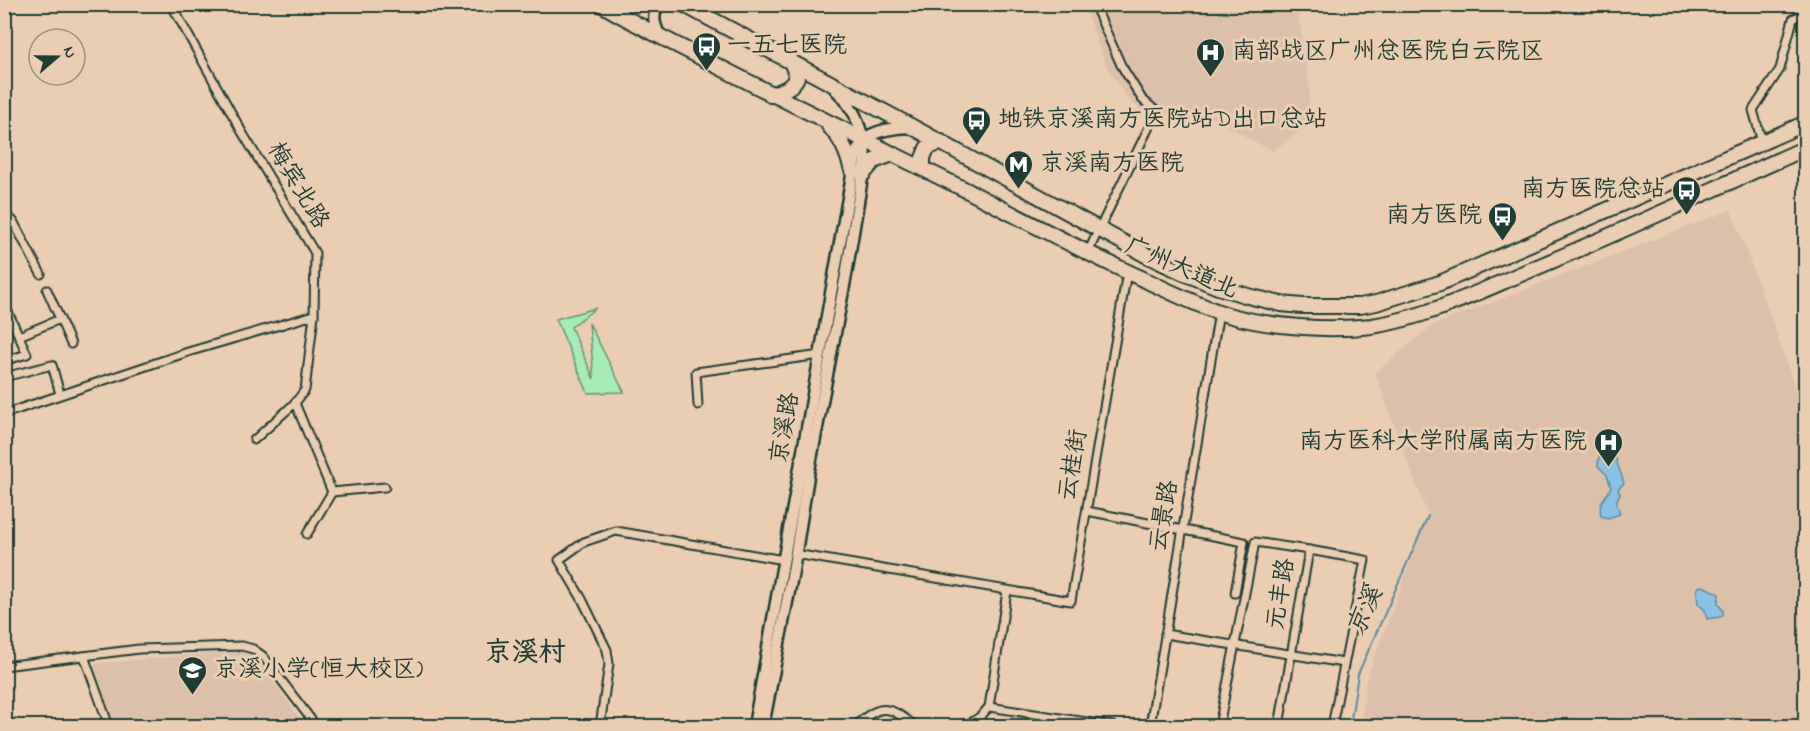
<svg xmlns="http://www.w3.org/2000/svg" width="1810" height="731" viewBox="0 0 1810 731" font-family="'Indie Flower','LXGW WenKai TC',sans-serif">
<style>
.built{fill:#ddc0aa}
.green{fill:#a7ebb5;stroke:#639474;stroke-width:1.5}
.water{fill:#88c2e7;stroke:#5e8d9f;stroke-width:1.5}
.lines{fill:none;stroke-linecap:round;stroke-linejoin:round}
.stream{stroke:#5e8d9f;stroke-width:2}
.street-casing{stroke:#1f3d34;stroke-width:11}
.secondary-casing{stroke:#1f3d34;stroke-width:15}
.highway-casing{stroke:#1f3d34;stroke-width:18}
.street{stroke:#ebcdb1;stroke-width:7}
.secondary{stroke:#ebcdb1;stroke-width:10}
.highway{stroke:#ebcdb1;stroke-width:14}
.labels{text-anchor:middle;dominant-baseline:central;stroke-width:6;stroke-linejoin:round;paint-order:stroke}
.poi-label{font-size:24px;fill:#1f3d34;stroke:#ebcdb1;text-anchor:start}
.street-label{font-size:24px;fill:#1f3d34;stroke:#ebcdb1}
.water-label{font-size:26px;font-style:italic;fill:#24443d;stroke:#ebcdb1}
.quarter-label{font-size:27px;font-weight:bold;fill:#1f3d34;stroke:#ebcdb1}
</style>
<rect width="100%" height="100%" fill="#ebcdb1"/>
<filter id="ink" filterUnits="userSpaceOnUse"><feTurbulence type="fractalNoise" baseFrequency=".0167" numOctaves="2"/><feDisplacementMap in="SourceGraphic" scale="12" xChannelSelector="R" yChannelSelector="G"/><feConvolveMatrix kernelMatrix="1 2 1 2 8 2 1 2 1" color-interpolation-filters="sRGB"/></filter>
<g filter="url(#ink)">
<!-- built -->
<g class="built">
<polygon points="1083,5 1297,5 1310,89 1307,126 1272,151 1206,114 1174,111 1152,121 1125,95 1106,65"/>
<polygon points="1731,210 1774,326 1805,418 1805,726 1361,726 1366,679 1428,516 1375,373 1433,325"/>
<polygon points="238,651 255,655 305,726 115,726 91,664"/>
</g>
<!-- green -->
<polygon class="green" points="596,308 571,327 594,379 589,323 624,392 588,393 556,319"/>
<!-- water -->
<g class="water">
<path d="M1611 445 1624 483 1618 489 1620 494C1614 502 1618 505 1620 514L1608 518 1601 516C1598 498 1605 501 1611 487L1607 475 1598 466C1598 455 1603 451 1611 445Z"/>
<polygon points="1703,586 1719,594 1718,603 1723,611 1723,615 1720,617 1707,619 1705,610 1698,604 1697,593 1698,587"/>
</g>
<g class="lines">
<!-- stream -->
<polyline class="stream" points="1350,726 1358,674 1428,516"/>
<defs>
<g id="street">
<polyline points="171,4 242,132 315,253 314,315 305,390 295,403 254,440"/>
<polyline points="1094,4 1121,65 1142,99 1156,111"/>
<polyline points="1762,142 1753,110 1780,69 1793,19 1806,12"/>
<polyline points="4,214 13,221 4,224"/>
<polyline points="13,221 41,274"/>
<polyline points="1088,252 1152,121"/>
<polyline points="4,303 27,354 4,361"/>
<polyline points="60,319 71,344"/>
<polyline points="19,336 60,319 47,290"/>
<polyline points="4,377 52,365 60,394"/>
<polyline points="295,403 332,492"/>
<polyline points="698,405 696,372 821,355"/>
<polyline points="4,414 188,352 314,315"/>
<polyline points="332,492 385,487"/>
<polyline points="1087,511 1244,542 1235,593"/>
<polyline points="307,534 332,492"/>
<polyline points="795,554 1071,601 1127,272"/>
<polyline points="1165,634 1344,663"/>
<polyline points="84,656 109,726"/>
<polyline points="4,666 139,649 242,646 253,649 263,656 316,726"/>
<polyline points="989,707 1113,726"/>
<polyline points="989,707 1007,591"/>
<polyline points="600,726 609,664 607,650 582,599 559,560 584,542 616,531 784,560"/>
<path d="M855 726C881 703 888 705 915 726"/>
<polyline points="966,726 981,716 989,707"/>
<polyline points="1150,726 1219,312"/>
<polyline points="1219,726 1255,542 1309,550"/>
<polyline points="1279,726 1309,550 1365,560 1332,726"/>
</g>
<g id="secondary">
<path d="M660 4C650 15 655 25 660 37"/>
<path d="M754 726 856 153C858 149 861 143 864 140 874 130 898 127 912 127"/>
<polyline points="763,726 793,571 809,470 846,275 865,160 864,140 855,115 844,98 836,90"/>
</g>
<g id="highway">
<path d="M601 4C633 23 667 40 700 57 788 103 877 146 966 190 1025 220 1083 252 1143 279 1171 292 1198 306 1228 315 1269 327 1330 331 1372 326 1426 318 1478 292 1528 271 1621 232 1713 189 1806 148"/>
<polyline points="683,4 918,130 1146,255 1184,273 1218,287 1248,296 1281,304 1302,306 1360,306 1376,303 1440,283 1806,123"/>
<path d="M771 95C782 91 792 88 797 77L792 64"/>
<path d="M829 126C842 139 847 153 852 170"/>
<polyline points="923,169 923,158 927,148 941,142"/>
<polyline points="863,174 874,161 892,154"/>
</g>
</defs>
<!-- street casing -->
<use href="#street" class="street-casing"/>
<!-- secondary casing -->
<use href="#secondary" class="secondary-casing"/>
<!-- highway casing -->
<use href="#highway" class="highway-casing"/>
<!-- street -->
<use href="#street" class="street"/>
<!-- secondary -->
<use href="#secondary" class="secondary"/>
<!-- highway -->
<use href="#highway" class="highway"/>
</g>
</g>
<!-- icons -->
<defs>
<symbol id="bus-pin" viewBox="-11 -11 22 30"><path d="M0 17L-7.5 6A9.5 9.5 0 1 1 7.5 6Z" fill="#1f3d34" stroke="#ebcdb1"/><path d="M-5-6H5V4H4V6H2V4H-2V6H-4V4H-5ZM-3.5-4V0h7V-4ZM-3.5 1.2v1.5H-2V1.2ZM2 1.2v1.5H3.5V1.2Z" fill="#fff"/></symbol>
<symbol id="hospital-pin" viewBox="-11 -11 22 30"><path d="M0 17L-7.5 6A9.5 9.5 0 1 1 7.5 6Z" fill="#1f3d34" stroke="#ebcdb1"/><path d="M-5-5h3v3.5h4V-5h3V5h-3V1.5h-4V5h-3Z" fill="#fff"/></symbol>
<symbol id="metro-pin" viewBox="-11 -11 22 30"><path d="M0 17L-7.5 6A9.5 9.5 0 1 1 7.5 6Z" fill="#1f3d34" stroke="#ebcdb1"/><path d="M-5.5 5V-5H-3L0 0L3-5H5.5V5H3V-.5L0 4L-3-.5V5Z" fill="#fff"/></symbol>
<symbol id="school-pin" viewBox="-11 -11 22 30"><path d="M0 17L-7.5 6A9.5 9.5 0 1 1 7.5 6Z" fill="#1f3d34" stroke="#ebcdb1"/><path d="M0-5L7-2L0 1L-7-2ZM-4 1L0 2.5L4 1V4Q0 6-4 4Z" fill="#fff"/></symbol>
</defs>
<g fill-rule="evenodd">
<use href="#bus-pin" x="690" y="30" width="33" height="45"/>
<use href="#hospital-pin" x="1194" y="36" width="33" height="45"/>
<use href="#bus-pin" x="960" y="104" width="33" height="45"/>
<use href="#metro-pin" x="1002" y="148" width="33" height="45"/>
<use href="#bus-pin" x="1670" y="174" width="33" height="45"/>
<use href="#bus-pin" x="1486" y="200" width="33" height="45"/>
<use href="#hospital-pin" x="1592" y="426" width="33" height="45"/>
<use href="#school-pin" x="176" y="654" width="33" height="45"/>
</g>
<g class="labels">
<!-- poi labels -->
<g class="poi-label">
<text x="727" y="46">一五七医院</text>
<text x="1232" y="52">南部战区广州总医院白云院区</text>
<text x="998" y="120">地铁京溪南方医院站D出口总站</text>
<text x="1040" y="164">京溪南方医院</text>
<text x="1665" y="190" text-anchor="end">南方医院总站</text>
<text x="1482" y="216" text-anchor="end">南方医院</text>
<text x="1587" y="442" text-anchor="end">南方医科大学附属南方医院</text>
<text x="214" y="670">京溪小学(恒大校区)</text>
</g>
<!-- street labels -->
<g class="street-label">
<text transform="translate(297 186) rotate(59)">梅宾北路</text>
<text transform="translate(1181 269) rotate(23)">广州大道北</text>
<text transform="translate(786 428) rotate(-80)">京溪路</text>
<text transform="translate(1074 465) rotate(-80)">云桂街</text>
<text transform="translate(1165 516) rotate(-80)">云景路</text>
<text transform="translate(1282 594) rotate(-81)">元丰路</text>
</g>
<!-- water labels -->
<g class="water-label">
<text transform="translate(1366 612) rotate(-66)">京溪</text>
</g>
<!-- quarter labels -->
<g class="quarter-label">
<text x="525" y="653">京溪村</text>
</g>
</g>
<!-- margin -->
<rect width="1810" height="731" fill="none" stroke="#ebcdb1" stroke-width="24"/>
<rect x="12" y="12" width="1786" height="707" fill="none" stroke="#1f3d34" stroke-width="2" filter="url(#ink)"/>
<!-- north arrow -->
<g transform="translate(57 57) rotate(70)"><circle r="28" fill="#ebcdb1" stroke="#99937f" stroke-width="1.5"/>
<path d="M0-4.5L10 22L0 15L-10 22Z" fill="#1f3d34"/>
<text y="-9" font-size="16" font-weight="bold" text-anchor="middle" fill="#1f3d34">N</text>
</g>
</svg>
